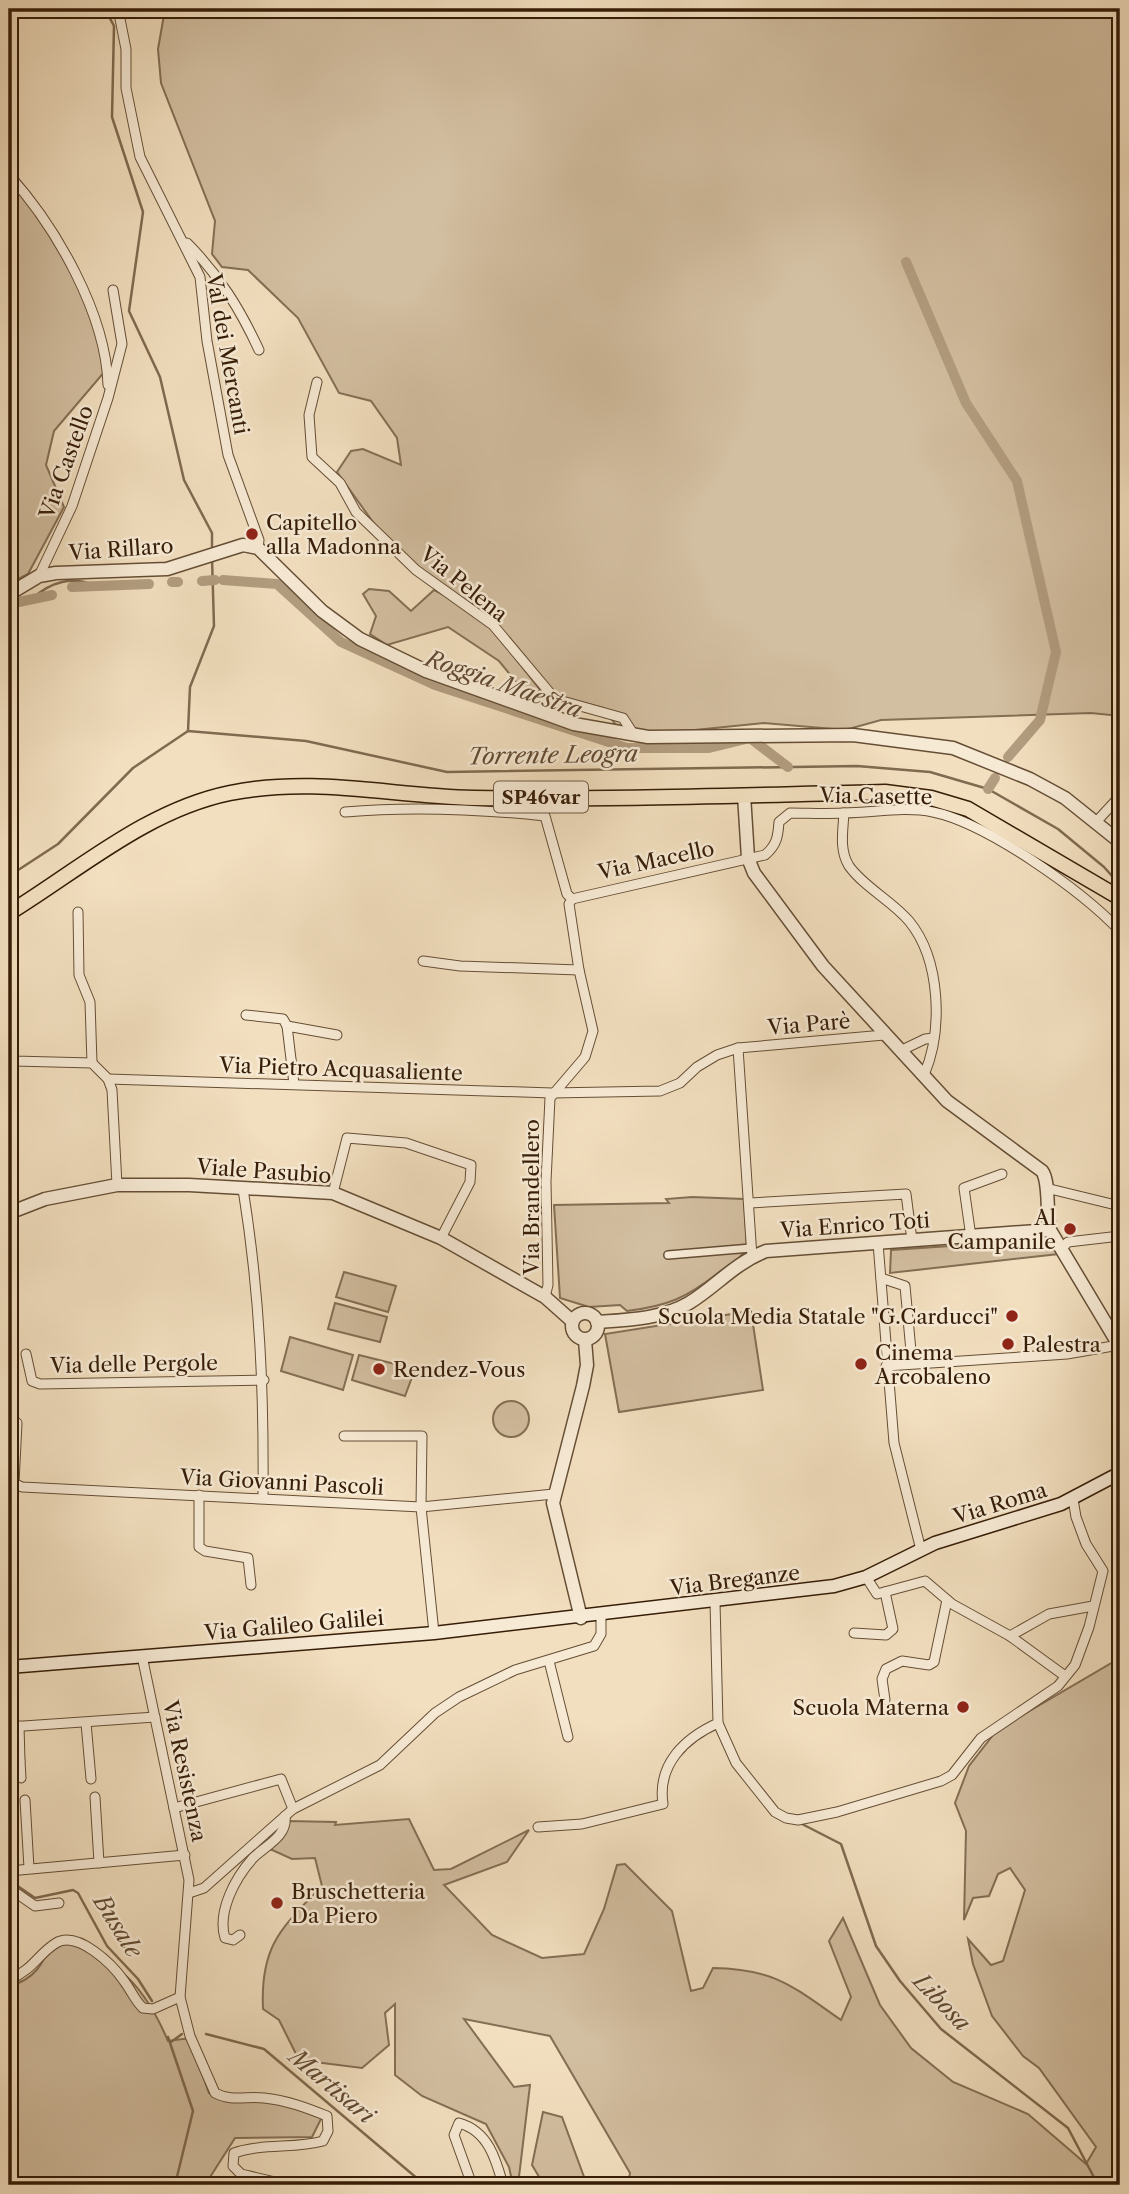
<svg xmlns="http://www.w3.org/2000/svg" width="1129" height="2194" viewBox="0 0 1129 2194" font-family="'Libre Caslon Text',serif">
<style>
.green{fill:#d2bea0;stroke:#846e54;stroke-width:2}
.lines{fill:none;stroke-linecap:round;stroke-linejoin:round}
.stream{stroke:#806a50;stroke-width:2.5}
.canal{stroke:#b29d80;stroke-width:10}
.pedestrian-casing{stroke:#654e35;stroke-width:10}
.minor-casing{stroke:#654e35;stroke-width:11}
.tertiary-casing{stroke:#654e35;stroke-width:15}
.secondary-casing{stroke:#361d07;stroke-width:15}
.primary-casing{stroke:#361d07;stroke-width:17}
.pedestrian{stroke:#f7ead5;stroke-width:7}
.minor{stroke:#f7ead5;stroke-width:9}
.tertiary{stroke:#f7ead5;stroke-width:12}
.secondary{stroke:#f7ead5;stroke-width:12}
.primary{stroke:#f2dfbf;stroke-width:14}
.poi-dot{fill:#8f2418;stroke:#f7ead5;stroke-width:2.5}
.labels{text-anchor:middle;dominant-baseline:central;stroke-width:5;stroke-linejoin:round;paint-order:stroke}
.shield{fill:#f7ead5;stroke:#705a45;stroke-width:2}
.shield-label{font-size:19px;font-weight:bold;fill:#361d07}
.street-label{font-size:21px;fill:#361d07;stroke:#f7ead5}
.poi-label{font-size:21px;fill:#361d07;stroke:#f7ead5;text-anchor:start}
.water-label{font-size:23px;font-style:italic;fill:#614a31;stroke:#f7ead5}
</style>
<rect width="100%" height="100%" fill="#f2dfbf"/>
<filter id="stains"><feTurbulence type="fractalNoise" baseFrequency=".00286" numOctaves="4"/><feColorMatrix values="0 0 0 0 .2 0 0 0 0 .09 0 0 0 0 .02 0 0 0 .5 -.17"/></filter>
<radialGradient id="worn" r=".72"><stop offset=".6" stop-color="#630" stop-opacity="0"/><stop offset="1" stop-color="#630" stop-opacity=".3"/></radialGradient>
<!-- green -->
<g class="green">
<polygon points="165,9 1120,9 1120,716 1091,713 881,720 845,730 764,723 665,733 619,729 603,708 551,694 489,614 401,561 337,472 351,451 363,449 401,465 397,438 371,401 339,393 298,318 248,270 222,267 212,254 215,221 161,83 158,49"/>
<path d="M9 167C55 222 95 299 106 370L54 431 46 465 64 507 28 574 9 584Z"/>
<polygon points="369,589 389,591 411,611 434,590 480,613 541,691 526,694 499,661 448,627 387,645 370,634 376,616 363,594"/>
<path d="M692 1197 744 1199 747 1247C741 1260 729 1264 718 1273 686 1298 668 1306 627 1311L620 1305 589 1307 560 1298 554 1205 669 1203 666 1199Z"/>
<polygon points="1042,1240 1059,1254 890,1273 891,1250"/>
<polygon points="344,1272 396,1286 388,1312 336,1297"/>
<polygon points="335,1303 387,1317 380,1342 328,1329"/>
<polygon points="751,1311 763,1390 619,1412 605,1334"/>
<polygon points="290,1337 353,1355 343,1390 281,1371"/>
<polygon points="359,1355 415,1369 405,1396 352,1380"/>
<circle cx="511" cy="1419" r="18"/>
<path d="M1120 1658V2185H628L630 2173 550 2036 464 2019 514 2087 530 2085 518 2185H513L509 2167 486 2124 422 2096 395 2075V2004L385 2013 389 2045 362 2068 299 2060 279 2020 263 2009C260 1946 281 1928 322 1886L315 1858 292 1859 270 1849 287 1821 336 1822 335 1825 409 1819 434 1870 451 1869 529 1830 507 1862 444 1885 492 1935 542 1958 584 1954 604 1909 617 1865 625 1864 672 1911 691 1991 703 1988 713 1968C775 1969 792 1986 841 2020L851 1997 829 1941 843 1918 880 2005 911 2048 953 2082 1028 2114 1086 2164 1096 2147 1039 2068 1023 2056 992 2016 973 1964 968 1939 991 1965 1003 1961 1025 1890 1010 1868 998 1874 989 1896 973 1898 964 1920 966 1831 955 1803 969 1766 997 1730Z"/>
<path d="M69 1936C121 1968 143 1982 168 2041L190 2038 209 2093 298 2104 322 2117 312 2137 235 2138 205 2185H9V1986C35 1980 43 1963 54 1940Z"/>
<polygon points="543,2112 562,2117 587,2185 544,2185 532,2165"/>
</g>
<g class="lines">
<!-- stream -->
<g class="stream">
<polyline points="105,9 114,26 112,117 143,212 129,311 160,377 184,480 212,533 212,551"/>
<path d="M32 599C50 582 73 575 95 586"/>
<polyline points="188,731 190,687 214,626 212,558"/>
<polyline points="9,876 58,844 133,768 188,731 306,741 447,772 857,766 930,772 988,789 1058,829 1104,867 1120,885"/>
<polyline points="802,1824 841,1844 876,1946 900,1981 941,2029 1068,2128 1098,2185"/>
<polyline points="9,1880 35,1898 73,1890 78,1893 107,1946 138,1979 152,2001"/>
<polyline points="206,2034 264,2049 425,2185"/>
<polyline points="168,2037 193,2111 175,2185"/>
<polyline points="171,2042 182,2034"/>
</g>
<!-- canal -->
<g class="canal">
<polyline points="906,262 966,403 1017,481 1056,652 1040,720 1008,757"/>
<polyline points="223,580 277,584 341,642 435,685 627,748 709,748 750,738 788,767"/>
<polyline points="202,581 215,580"/>
<polyline points="172,582 178,582"/>
<polyline points="72,587 149,584"/>
<polyline points="9,604 52,595"/>
<polyline points="988,789 995,778"/>
</g>
<defs>
<polyline id="pedestrian" points="668,1255 751,1248"/>
<g id="minor">
<polyline points="118,9 126,49 126,88 140,157 200,277 207,341 228,455 259,540 258,548"/>
<path d="M9 175C56 227 106 314 108 385"/>
<path d="M187 243C219 275 240 309 259 350"/>
<polyline points="317,382 309,415 312,457 340,483 356,512 416,570 493,625 555,699 623,718 634,735"/>
<polyline points="39,576 72,506 108,398 122,344 113,290"/>
<path d="M345 812C412 806 478 809 545 816L567 894 572 899 569 904 579 970 593 1031 585 1057 550 1098 546 1181 548 1285 545 1297"/>
<path d="M844 813C843 831 839 850 849 866 864 887 892 901 909 921 941 960 943 1031 924 1075"/>
<polyline points="1097,821 1120,796"/>
<path d="M572 899 765 855C777 845 778 836 779 822L790 813C808 813 825 814 843 813 873 813 903 806 933 812 987 823 1082 891 1120 931"/>
<polyline points="78,912 79,975 90,1002 92,1063"/>
<polyline points="423,961 460,966 579,970"/>
<polyline points="246,1015 283,1019 287,1026"/>
<polyline points="900,1051 925,1039 934,1038"/>
<polyline points="9,1056 14,1061 92,1063 108,1079 112,1090 117,1185"/>
<polyline points="108,1079 552,1093 660,1091 680,1083 697,1067 717,1055 738,1048"/>
<polyline points="294,1084 287,1026 337,1035"/>
<polyline points="1046,1188 1120,1206"/>
<path d="M243 1189C260 1294 264 1392 263 1497"/>
<polyline points="333,1193 347,1138 406,1143 471,1165 470,1182 441,1238"/>
<polyline points="750,1203 906,1194 912,1240"/>
<polyline points="971,1237 964,1188 1002,1174"/>
<polyline points="878,1243 894,1443 921,1550"/>
<polyline points="1061,1249 1068,1242 1120,1236"/>
<polyline points="752,1257 738,1048 884,1035"/>
<polyline points="881,1278 905,1286 912,1362"/>
<polyline points="26,1354 32,1381 40,1384 264,1380"/>
<polyline points="886,1366 1067,1354 1119,1345"/>
<polyline points="9,1422 17,1423 14,1483"/>
<polyline points="344,1436 422,1436 421,1507 434,1633"/>
<polyline points="9,1481 22,1487 421,1507 554,1494"/>
<polyline points="199,1495 199,1547 205,1551 248,1558 251,1585"/>
<polyline points="866,1577 877,1594 925,1581 952,1604 1010,1636 1065,1676"/>
<polyline points="854,1633 886,1635 893,1629 885,1592"/>
<polyline points="1010,1636 1049,1614 1093,1606"/>
<path d="M142 1656 189 1880 180 1997 190 2036 215 2093C232 2102 246 2096 264 2098 286 2100 307 2108 327 2116L328 2131 323 2141C294 2149 263 2143 234 2153L233 2166 241 2174 288 2185"/>
<polyline points="549,1661 568,1737"/>
<polyline points="885,1700 882,1679 886,1669 902,1661 929,1665 934,1662 947,1600"/>
<polyline points="86,1723 91,1779"/>
<polyline points="718,1723 736,1763 775,1812 786,1818 798,1820 837,1812 941,1781 952,1775 981,1738 1058,1686 1075,1665 1089,1627 1103,1571 1086,1544 1076,1517 1073,1499"/>
<polyline points="9,1727 155,1717"/>
<polyline points="20,1761 21,1778"/>
<polyline points="9,1762 20,1761 19,1726"/>
<polyline points="95,1797 99,1863"/>
<polyline points="25,1800 29,1868"/>
<polyline points="174,1808 281,1779 293,1809"/>
<path d="M538 1827 582 1824 663 1804C657 1764 685 1738 718 1723L715 1602"/>
<polyline points="9,1871 185,1855"/>
<polyline points="9,1888 35,1906 59,1903"/>
<polyline points="189,1893 204,1888 293,1809 380,1765 435,1713 459,1697 515,1670 594,1646 601,1634 601,1615"/>
<path d="M240 1935 233 1940 225 1938C217 1912 235 1878 253 1858 265 1846 288 1836 285 1816"/>
<path d="M9 1980C34 1969 38 1954 56 1943 78 1930 113 1965 124 1981 131 1990 135 2001 143 2008L153 2009 180 1997"/>
<path d="M472 2185 454 2135 459 2123C488 2131 496 2159 503 2185"/>
</g>
<g id="tertiary">
<polyline points="9,594 39,576 56,573 167,569 243,545 258,548 322,611 360,639 426,671 574,724 648,737 853,735 953,748 1030,779 1065,798 1120,842"/>
<path d="M744 795 748 858 754 873 823 966 947 1101 1042 1171C1050 1182 1046 1212 1050 1230L1120 1347"/>
<polyline points="9,1213 45,1199 117,1185 189,1185 333,1193 441,1238 545,1297 572,1321"/>
<circle cx="585" cy="1326" r="13"/>
<path d="M597 1322C627 1320 662 1319 689 1303 717 1286 733 1264 766 1251L1050 1230"/>
<polyline points="581,1618 553,1503 583,1386 587,1365 585,1340"/>
</g>
<polyline id="secondary" points="9,1667 434,1633 834,1586 866,1577 935,1543 1061,1504 1120,1473"/>
<path id="primary" d="M9 913C79 870 147 810 230 793 313 776 391 796 473 798 610 800 748 795 885 792L931 798 968 809 1120 898"/>
</defs>
<!-- pedestrian casing -->
<use href="#pedestrian" class="pedestrian-casing"/>
<!-- minor casing -->
<use href="#minor" class="minor-casing"/>
<!-- tertiary casing -->
<use href="#tertiary" class="tertiary-casing"/>
<!-- secondary casing -->
<use href="#secondary" class="secondary-casing"/>
<!-- primary casing -->
<use href="#primary" class="primary-casing"/>
<!-- pedestrian -->
<use href="#pedestrian" class="pedestrian"/>
<!-- minor -->
<use href="#minor" class="minor"/>
<!-- tertiary -->
<use href="#tertiary" class="tertiary"/>
<!-- secondary -->
<use href="#secondary" class="secondary"/>
<!-- primary -->
<use href="#primary" class="primary"/>
</g>
<!-- markers -->
<g class="poi-dot">
<circle cx="252" cy="534" r="7"/>
<circle cx="1070" cy="1229" r="7"/>
<circle cx="1012" cy="1316" r="7"/>
<circle cx="1008" cy="1344" r="7"/>
<circle cx="861" cy="1364" r="7"/>
<circle cx="379" cy="1369" r="7"/>
<circle cx="963" cy="1707" r="7"/>
<circle cx="277" cy="1903" r="7"/>
</g>
<g class="labels">
<!-- shield labels -->
<rect class="shield" x="494" y="781.5" width="94" height="31" rx="5"/>
<g class="shield-label">
<text x="541" y="797">SP46var</text>
</g>
<!-- street labels -->
<g class="street-label">
<text transform="translate(228 354) rotate(80)">Val dei Mercanti</text>
<text transform="translate(66 462) rotate(-70)">Via Castello</text>
<text transform="translate(121 549) rotate(-4)">Via Rillaro</text>
<text transform="translate(464 584) rotate(39)">Via Pelena</text>
<text transform="translate(876 796) rotate(1)">Via Casette</text>
<text transform="translate(656 860) rotate(-12)">Via Macello</text>
<text transform="translate(809 1024) rotate(-5)">Via Parè</text>
<text transform="translate(341 1069) rotate(2)">Via Pietro Acquasaliente</text>
<text transform="translate(264 1171) rotate(4)">Viale Pasubio</text>
<text transform="translate(531 1197) rotate(-90)">Via Brandellero</text>
<text transform="translate(855 1225) rotate(-4)">Via Enrico Toti</text>
<text transform="translate(134 1364) rotate(-1)">Via delle Pergole</text>
<text transform="translate(282 1482) rotate(3)">Via Giovanni Pascoli</text>
<text transform="translate(1000 1503) rotate(-17)">Via Roma</text>
<text transform="translate(735 1580) rotate(-7)">Via Breganze</text>
<text transform="translate(294 1625) rotate(-5)">Via Galileo Galilei</text>
<text transform="translate(185 1771) rotate(78)">Via Resistenza</text>
</g>
<!-- poi labels -->
<g class="poi-label">
<text x="266" y="522">Capitello<tspan x="266" dy="24">alla Madonna</tspan></text>
<text x="1056" y="1217" text-anchor="end">Al<tspan x="1056" dy="24">Campanile</tspan></text>
<text x="998" y="1316" text-anchor="end">Scuola Media Statale "G.Carducci"</text>
<text x="1022" y="1344">Palestra</text>
<text x="875" y="1352">Cinema<tspan x="875" dy="24">Arcobaleno</tspan></text>
<text x="393" y="1369">Rendez-Vous</text>
<text x="949" y="1707" text-anchor="end">Scuola Materna</text>
<text x="291" y="1891">Bruschetteria<tspan x="291" dy="24">Da Piero</tspan></text>
</g>
<!-- water labels -->
<g class="water-label">
<text transform="translate(504 684) rotate(19)">Roggia Maestra</text>
<text transform="translate(553 755) rotate(-1)">Torrente Leogra</text>
<text transform="translate(118 1926) rotate(58)">Busale</text>
<text transform="translate(942 2002) rotate(46)">Libosa</text>
<text transform="translate(332 2086) rotate(40)">Martisari</text>
</g>
</g>
<!-- margin -->
<rect width="1129" height="2194" fill="none" stroke="#f2dfbf" stroke-width="35"/>
<rect x="10" y="10" width="1108" height="2173" fill="none" stroke="#361d07" stroke-width="3.5"/>
<rect x="18" y="18" width="1094" height="2159" fill="none" stroke="#361d07" stroke-width="2"/>
<rect width="100%" height="100%" filter="url(#stains)"/>
<rect width="100%" height="100%" fill="url(#worn)"/>
</svg>
